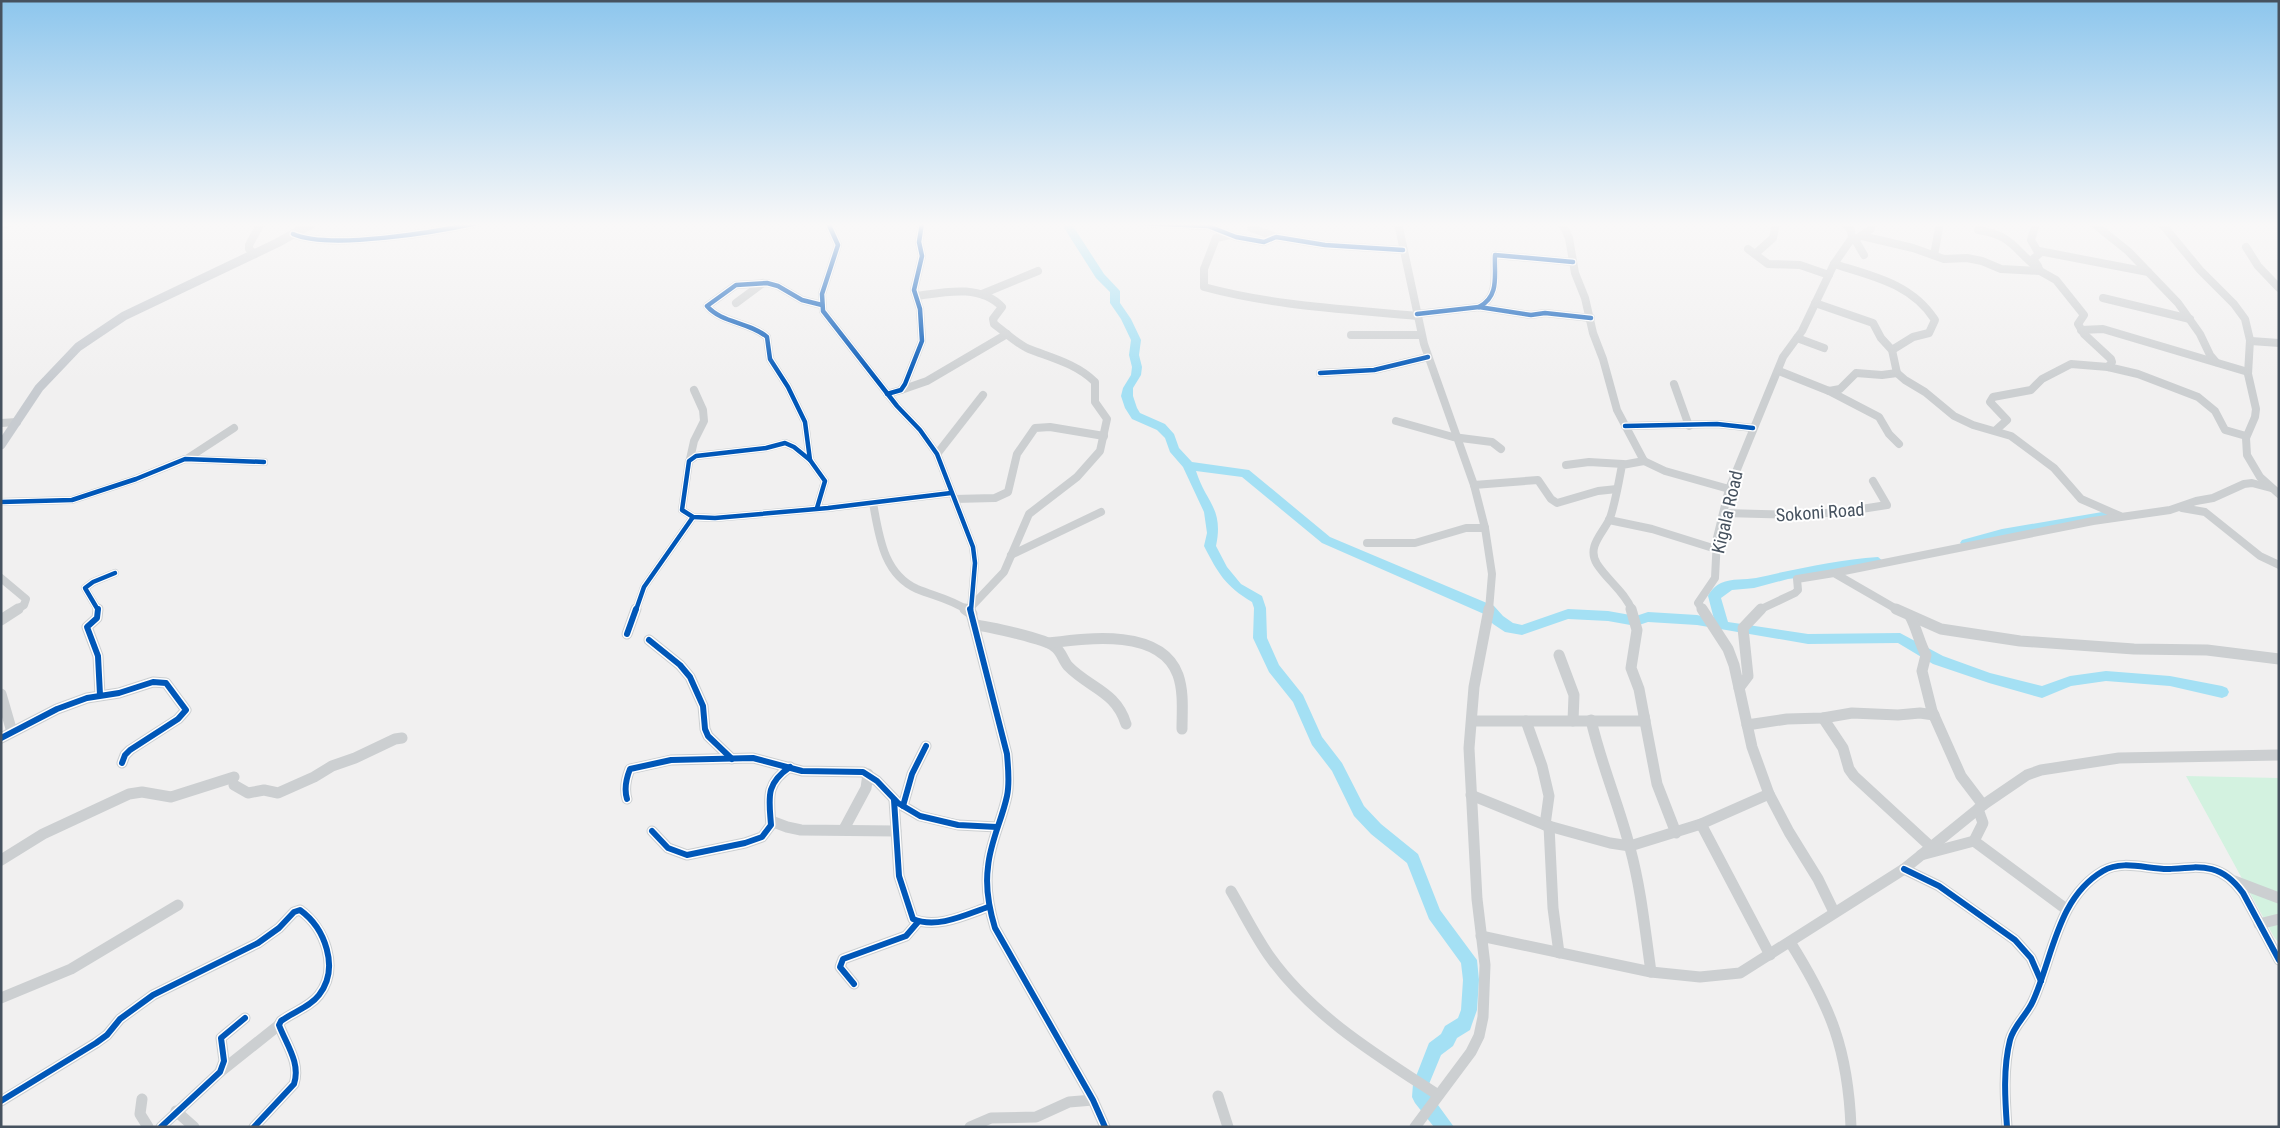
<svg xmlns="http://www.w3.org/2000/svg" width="2280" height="1128" viewBox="0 0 2280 1128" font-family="'Roboto Condensed',sans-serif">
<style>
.green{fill:#d3f2e0}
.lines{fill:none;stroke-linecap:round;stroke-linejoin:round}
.river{fill:#a4e0f4;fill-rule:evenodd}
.minor-far1{stroke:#cccfd1;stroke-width:8}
.minor{stroke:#cccfd1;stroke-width:11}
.major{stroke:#c7cbd0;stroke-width:9}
.cycleway-far1-casing{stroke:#fff;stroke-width:7}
.cycleway-casing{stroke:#fff;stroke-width:9}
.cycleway-far1{stroke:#0057b8;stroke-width:4.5}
.cycleway{stroke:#0057b8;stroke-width:6}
.labels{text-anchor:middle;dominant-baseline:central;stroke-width:4;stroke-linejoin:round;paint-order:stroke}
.street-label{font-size:18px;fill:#46525f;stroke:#fff}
</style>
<rect width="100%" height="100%" fill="#f1f0f0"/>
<!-- green -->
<polygon class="green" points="2186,776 2279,778 2279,943 2274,937"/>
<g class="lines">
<!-- river -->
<g class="river">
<path d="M1061 223H1071L1104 274 1120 291V303L1131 319 1141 340 1139 355 1142 367 1141 375 1133 388V396L1137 408 1140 413 1165 424 1174 434 1179 448 1192 462 1249 470 1330 537 1494 606 1503 616 1513 623 1522 625 1568 609 1608 611 1636 616 1648 612 1697 615 1714 619 1708 596C1710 591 1716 585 1721 583 1732 578 1745 580 1756 578 1796 569 1837 560 1878 557L1884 562 1878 567 1850 569 1837 573 1788 579 1754 588 1732 590 1721 598 1728 622 1808 634 1900 633 1943 656 1990 673 2042 686 2070 676 2106 671 2170 676 2222 686 2227 688 2229 692 2227 696 2222 698 2170 686 2106 681 2071 686 2042 698 1989 683 1933 664 1898 643 1808 644 1697 625 1648 622 1636 626 1608 621 1568 619 1522 635 1505 632 1493 624 1484 614 1322 543 1242 477 1196 471C1206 503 1224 508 1216 546L1227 567 1241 584 1262 596 1266 608 1267 638 1279 665 1303 695 1322 737 1342 763 1364 806 1381 824 1418 854 1440 910 1477 960 1479 980 1477 1010 1472 1024 1470 1030 1457 1038 1453 1046 1441 1055 1429 1084 1430 1094 1454 1127H1434L1415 1103 1412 1097 1413 1084 1429 1043 1441 1034 1445 1026 1458 1018 1461 1010 1463 980 1461 963 1429 919 1407 863 1371 834 1354 816 1332 771 1312 745 1293 702 1269 672 1253 638 1254 608 1252 602C1225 586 1218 573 1204 546L1207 533 1204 512 1183 467 1170 452 1165 438 1157 430 1132 419 1125 408 1121 396 1123 388 1131 375 1132 367 1129 355 1131 340 1121 319 1110 303V292L1096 278Z"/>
<polygon points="2108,511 2112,512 2114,515 2112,518 2002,539 1966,548 1960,543 1962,540 2002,529"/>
</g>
<!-- minor-far1 -->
<g class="minor-far1">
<polyline points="828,223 838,245 822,294 823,311 897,406 920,430 937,454 973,547 975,563 971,610"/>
<polyline points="1140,223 1208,226 1236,237 1264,242 1276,237 1325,245 1403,250"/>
<polyline points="1251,223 1251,228 1276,237"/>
<polyline points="1398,223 1424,344 1474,485 1485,528 1492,574 1489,610"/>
<polyline points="1562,223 1569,238 1575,273 1585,298 1593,333 1603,359 1617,410 1644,461 1665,471 1729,489"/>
<polyline points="2036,223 2031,240 2039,254 2033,259 2038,266"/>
<polyline points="2093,223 2128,251 2178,303 2200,334 2210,355 2216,362"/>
<polyline points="2161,223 2200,270 2234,304 2245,319 2250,340 2248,374 2256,409 2255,417 2246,438 2247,455 2260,477 2279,494"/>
<polyline points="1,226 10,223"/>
<path d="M1978 230C2013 235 2014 250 2039 269"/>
<path d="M293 234C330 250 436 232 477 223"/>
<path d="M1230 235 1216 238 1204 269V287C1274 306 1346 309 1418 316"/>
<polyline points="1862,236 1913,248 1944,259 1967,258 1982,261 2001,269 2040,271 2056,280 2084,315 2078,324 2084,334 2111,359 2112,362 2108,367"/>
<polyline points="1859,237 1871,229 1872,223"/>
<polyline points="1854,238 1864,255"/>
<polyline points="2246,247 2258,266 2279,288"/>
<polyline points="1748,249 1768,264 1800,265 1829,275"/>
<polyline points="2039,251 2148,272"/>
<polyline points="255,254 249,249 249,245 261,223"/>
<polyline points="1755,254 1773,238 1776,223"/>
<polyline points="1934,255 1940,223"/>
<path d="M1834 264C1873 276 1912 284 1935 320L1929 333 1913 337 1892 350"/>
<polyline points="982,294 1038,271"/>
<path d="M917 296C945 292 980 284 1002 307L993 319 994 324C1005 332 1017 344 1029 349 1052 358 1077 364 1095 382V402L1107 419 1100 451 1077 477 1029 514 1004 572 970 608"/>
<polyline points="2103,298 2190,319"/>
<polyline points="736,303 763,283"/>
<polyline points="1815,303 1873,323 1881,338 1892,350 1897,373 1905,380 1925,392 1954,416 1973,425 2011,436 2054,468 2081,499 2120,516"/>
<path d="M1479 307C1500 296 1493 275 1495 255L1573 262"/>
<polyline points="1417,314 1479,307 1531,315 1545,313 1591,318"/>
<polyline points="2081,330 2103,329 2248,372"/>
<polyline points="1351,335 1421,335"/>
<polyline points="1797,338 1824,348"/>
<polyline points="2251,341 2279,343"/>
<polyline points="1779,371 1829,391 1840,389 1856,373 1882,375 1897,373"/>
<polyline points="1320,373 1374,370 1428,357"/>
<polyline points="1674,384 1689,426"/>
<polyline points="901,390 927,381 1007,334"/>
<polyline points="1829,391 1879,417 1889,434 1899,444"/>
<polyline points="887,394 901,390 905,384 922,341 920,309 914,290 922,256 919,242 922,223"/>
<polyline points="1396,421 1453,437 1492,442 1501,449"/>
<polyline points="1,423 17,422"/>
<polyline points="1625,426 1717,424 1753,428"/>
<polyline points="1996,430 2007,420 1990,402 1993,397 2031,390 2042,379 2071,364 2108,367 2138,374 2198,397 2215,411 2225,430 2246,436"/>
<polyline points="937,454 983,395"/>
<polyline points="188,458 234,428"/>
<polyline points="690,459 694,441 704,421 703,410 694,390"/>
<polyline points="810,460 794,447 785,443 766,448 696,456 689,461 682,510 693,517 715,518 828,508 951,493"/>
<polyline points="1566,465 1589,462 1623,464"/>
<polyline points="1474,485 1538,480 1551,499 1557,503 1598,491 1617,489"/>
<polyline points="954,499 995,498 1008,492 1017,454 1035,428 1050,427 1104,436"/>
<polyline points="1,502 72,500 136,479 185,459 264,462"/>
<path d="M873 503C879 535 883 574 917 589 934 596 951 599 967 610"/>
<path d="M817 508 825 481 810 460 805 422 788 387 770 359 767 337C750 322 721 323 707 306L736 285 767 283 778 286 802 300 822 305"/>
<polyline points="2182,508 2205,512 2260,556 2279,565"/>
<polyline points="1724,513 1794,515 1842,512 1887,505 1873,481"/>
<polyline points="1609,520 1652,529 1716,549"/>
<polyline points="1367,543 1415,543 1466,528 1485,528"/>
<polyline points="1011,555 1101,512"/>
<polyline points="1834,573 2093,521 2170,510 2196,501 2213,498 2244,484 2252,483 2271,488"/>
<polyline points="1,578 26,599 24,605 16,610"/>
<polyline points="98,610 85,588 93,582 115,573"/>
<polyline points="636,610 644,587 693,517"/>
<path d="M1632 610C1624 591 1608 581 1597 564 1585 545 1607 530 1611 515 1616 499 1619 481 1622 465L1644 461"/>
<polyline points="1703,610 1698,603 1715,578 1717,538 1729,489 1783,357 1802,331 1834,264 1852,238 1851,231 1845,223"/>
<polyline points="1759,610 1795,593 1798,590 1797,579 1834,573 1898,610"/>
</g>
<!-- minor -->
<g class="minor">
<polyline points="98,609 97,618 87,627 98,656 100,695"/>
<polyline points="965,609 972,614"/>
<path d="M970 609 1007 754C1008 768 1010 782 1007 796 1002 820 990 842 988 867 985 888 989 908 995 928L1093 1100 1105 1127"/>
<polyline points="1702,609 1728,649 1734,665 1752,747 1769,794 1789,832 1818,879 1834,912"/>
<polyline points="1896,609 1941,629 2020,641 2134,649 2207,650 2279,659"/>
<path d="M1910 616C1917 629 1919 642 1926 655L1922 671 1932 711 1961 776 1983 805"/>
<polyline points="1,620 18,609"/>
<path d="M974 625C987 626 1047 639 1055 647 1061 651 1063 660 1068 666 1089 688 1116 691 1126 724"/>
<polyline points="627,634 636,609"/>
<polyline points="649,640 680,665 690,677 703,706 705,729 708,736 732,759"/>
<path d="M1049 643C1088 638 1161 628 1178 675 1184 692 1182 712 1182 729"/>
<polyline points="1559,655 1574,695 1573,721"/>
<polyline points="1739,688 1748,676 1743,628 1761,609"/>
<polyline points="1,694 12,732"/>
<polyline points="1644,716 1657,784 1676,833"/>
<polyline points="1823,718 1843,748 1849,769 1854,776 1931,847"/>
<path d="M1591 720C1601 764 1619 805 1630 848 1641 888 1645 930 1651 972"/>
<polyline points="1472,721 1645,721 1639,689 1631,668 1637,630 1631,609"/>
<polyline points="1526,721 1542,766 1549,796 1545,825"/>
<polyline points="1747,725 1787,719 1823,718 1852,713 1898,715 1920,713 1934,715"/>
<polyline points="1,738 57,709 87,698 119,693 153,682 166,683 186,710 178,719 130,750 125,755 122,763"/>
<polyline points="234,785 248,793 264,790 278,793 314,777 332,766 355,758 395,739 402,738"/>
<polyline points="1471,795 1545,825 1610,843 1630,846 1701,824 1769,794"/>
<path d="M627 799C624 789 626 779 630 769L671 760 753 758 802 771 863 772 877 781 898 803 920 816 958 825 997 827"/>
<path d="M894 800 899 876 913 919C937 929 965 915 988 907"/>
<polyline points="903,806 912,774 926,746"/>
<polyline points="771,821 787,827 801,830 896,831"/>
<polyline points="1701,824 1770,955"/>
<polyline points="1549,826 1553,908 1559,953"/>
<polyline points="844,829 866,788 868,774"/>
<path d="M652 831 668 848 687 855 745 843 762 837 771 825C769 798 765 784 790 767"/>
<polyline points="1974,841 1983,823 1978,809"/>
<polyline points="1921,855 1974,841 2066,909"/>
<polyline points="1,860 43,834 129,794 142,792 171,797 234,777"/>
<polyline points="1904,869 1939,886 2015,940 2031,958 2041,981"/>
<polyline points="2234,881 2279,898"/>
<path d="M1231 891C1244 913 1255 936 1270 957 1312 1016 1378 1056 1438 1095"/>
<polyline points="2259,924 2279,919"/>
<polyline points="1481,936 1651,972 1700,977 1740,973 1904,869 1983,805 2027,775 2041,770 2119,758 2279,755"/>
<path d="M1790 942C1831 1007 1848 1050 1851 1127"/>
<polyline points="854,984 840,967 843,959 906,936 918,922"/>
<polyline points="1,998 71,969 178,905"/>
<polyline points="220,1072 224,1061 221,1038 245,1018"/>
<polyline points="1218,1096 1228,1127"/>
<polyline points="142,1099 140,1114 148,1127"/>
<path d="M1 1101 96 1043 107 1035 120 1019 153 995 258 943 279 928 294 912 300 910C325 928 340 968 319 995 310 1007 293 1012 281 1021L279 1025C286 1044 301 1063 294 1084L254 1127"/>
<polyline points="176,1111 194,1127"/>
<polyline points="161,1127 220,1072 279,1025"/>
<polyline points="970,1127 991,1118 1036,1117 1069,1102 1093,1100"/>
<polyline points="1415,1127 1471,1052 1479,1036 1483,1017 1485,965 1477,899 1469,748 1474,687 1489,609"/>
<path d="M2007 1127C2005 1099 2003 1068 2010 1040 2014 1025 2027 1015 2033 1001 2053 957 2057 898 2103 871 2123 859 2149 870 2170 869 2204 866 2222 864 2243 893L2279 960"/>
</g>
<!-- major -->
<polyline class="major" points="1,445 39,388 78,347 124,316 277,243 313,223"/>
<defs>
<g id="cycleway-far1">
<polyline points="828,223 838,245 822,294 823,311 897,406 920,430 937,454 973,547 975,563 971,610"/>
<polyline points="1140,223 1208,226 1236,237 1264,242 1276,237 1325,245 1403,250"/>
<path d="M293 234C330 250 436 232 477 223"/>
<path d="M1479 307C1500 296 1494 275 1495 255L1573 262"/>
<polyline points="1417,314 1479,307 1531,315 1545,313 1591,318"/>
<polyline points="1320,373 1374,370 1428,357"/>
<polyline points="887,394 901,390 905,384 922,341 920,309 914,290 922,256 919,242 922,223"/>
<polyline points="1625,426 1717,424 1753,428"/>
<polyline points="810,460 794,447 785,443 766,448 696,456 689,461 682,510 693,517 715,518 828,508 951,493"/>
<polyline points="1,502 72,500 136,479 185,459 264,462"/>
<path d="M817 508 825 481 810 460 805 422 788 387 770 359 767 337C750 322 721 323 707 306L736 285 767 283 778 286 802 300 822 305"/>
<polyline points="98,610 85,588 93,582 115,573"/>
<polyline points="636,610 644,587 693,517"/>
</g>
<g id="cycleway">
<polyline points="98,609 97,618 87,627 98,656 100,695"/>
<path d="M970 609 1007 754C1008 768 1010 782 1007 796 1002 820 990 842 988 867 985 888 989 908 995 928L1093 1100 1105 1127"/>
<polyline points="627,634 636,609"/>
<polyline points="649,640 680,665 690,677 703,706 705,729 708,736 732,759"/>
<polyline points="1,738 57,709 87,698 119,693 153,682 166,683 186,710 178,719 130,750 125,755 122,763"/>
<path d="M627 799C624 789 626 779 630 769L671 760 753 758 802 771 863 772 877 781 898 803 920 816 958 825 997 827"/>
<path d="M894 800 899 876 913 919C937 929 965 915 988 907"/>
<polyline points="903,806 912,774 926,746"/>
<path d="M652 831 668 848 687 855 745 843 762 837 771 825C769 798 765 784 790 767"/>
<polyline points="1904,869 1939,886 2015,940 2031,958 2041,981"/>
<polyline points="854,984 840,967 843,959 906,936 918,922"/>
<path d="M1 1101 96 1043 107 1035 120 1019 153 995 258 943 279 928 294 912 300 910C325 928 340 968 319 995 310 1007 293 1012 281 1021L279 1025C286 1044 301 1063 294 1084L254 1127"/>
<polyline points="161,1127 220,1072 224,1061 221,1038 245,1018"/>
<path d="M2007 1127C2005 1099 2003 1068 2010 1040 2014 1025 2027 1015 2033 1001 2053 957 2057 898 2103 871 2123 859 2149 870 2170 869 2204 866 2222 864 2243 893L2279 960"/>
</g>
</defs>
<!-- cycleway-far1 casing -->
<use href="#cycleway-far1" class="cycleway-far1-casing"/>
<!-- cycleway casing -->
<use href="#cycleway" class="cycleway-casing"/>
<!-- cycleway-far1 -->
<use href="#cycleway-far1" class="cycleway-far1"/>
<!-- cycleway -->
<use href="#cycleway" class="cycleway"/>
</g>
<!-- sky -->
<linearGradient id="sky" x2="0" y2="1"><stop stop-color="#8dc6ed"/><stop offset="0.59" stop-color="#f9f8f8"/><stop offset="1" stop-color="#f9f8f8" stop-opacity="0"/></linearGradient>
<rect width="2280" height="381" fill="url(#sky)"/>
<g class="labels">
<!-- street labels -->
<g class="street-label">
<text transform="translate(1727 512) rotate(-77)">Kigala Road</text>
<text transform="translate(1820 512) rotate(-4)">Sokoni Road</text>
</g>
</g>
<!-- border -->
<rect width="2280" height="1128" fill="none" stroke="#46525f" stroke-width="5"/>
</svg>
